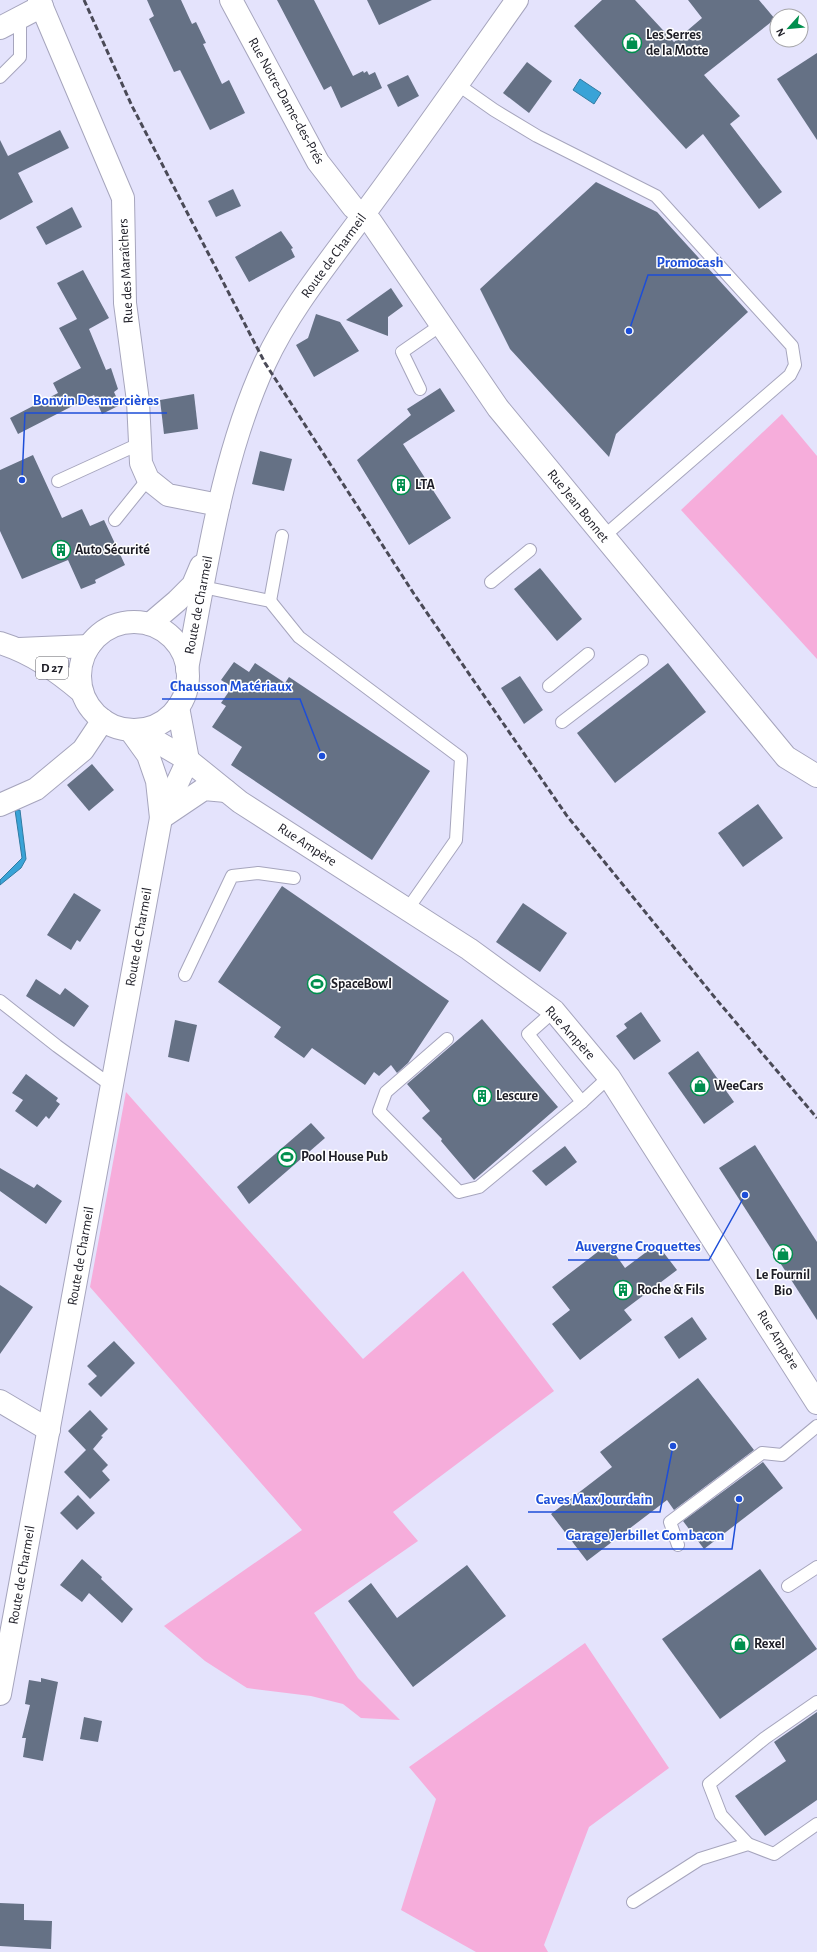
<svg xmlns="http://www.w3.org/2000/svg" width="817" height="1952" viewBox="0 0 817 1952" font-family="'Alegreya Sans',sans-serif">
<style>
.green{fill:#f6addb}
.water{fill:#39a3d7;stroke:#317ba2}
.building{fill:#657185}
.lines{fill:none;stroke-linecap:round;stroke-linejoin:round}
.lane-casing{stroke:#a6a5bd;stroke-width:14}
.street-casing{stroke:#a6a5bd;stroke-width:24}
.secondary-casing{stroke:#a6a5bd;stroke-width:24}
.primary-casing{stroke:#a6a5bd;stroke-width:24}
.lane{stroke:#fff;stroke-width:12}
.street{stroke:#fff;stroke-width:22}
.secondary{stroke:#fff;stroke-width:22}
.primary{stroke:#fff;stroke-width:22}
.rail{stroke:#4a4a57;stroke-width:3;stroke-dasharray:6 3;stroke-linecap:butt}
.labels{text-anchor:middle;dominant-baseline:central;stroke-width:3;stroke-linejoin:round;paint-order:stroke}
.shield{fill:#fff;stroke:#616167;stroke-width:1}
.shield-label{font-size:13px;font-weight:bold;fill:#1d1d26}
.poi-label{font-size:14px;font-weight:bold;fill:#1d1d26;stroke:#fff;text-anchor:start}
.street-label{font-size:14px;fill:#1d1d26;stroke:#fff}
.leader{fill:none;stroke:#1d4ed8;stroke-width:1.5}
.callout-dot{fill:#1d4ed8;stroke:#fff;stroke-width:1.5}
.callout-label{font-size:15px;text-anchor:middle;font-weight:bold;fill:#1d4ed8;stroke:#fff;stroke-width:3;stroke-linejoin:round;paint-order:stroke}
</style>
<rect width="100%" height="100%" fill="#e4e3fc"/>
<!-- green -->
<g class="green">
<polygon points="782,414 817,456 817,659 681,510"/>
<polygon points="126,1092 363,1359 463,1271 554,1391 393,1512 418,1541 314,1613 358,1678 400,1720 361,1718 343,1704 311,1696 247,1688 205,1661 164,1626 302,1530 90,1287"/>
<polygon points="585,1643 669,1768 589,1827 544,1945 548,1952 476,1952 401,1910 436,1799 409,1767"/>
</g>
<!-- water -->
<g class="water">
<polygon points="580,79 601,93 594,104 573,90"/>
<polygon points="15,810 20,810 26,859 21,868 0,885 0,880 22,858"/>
</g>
<!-- building -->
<g class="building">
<polygon points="147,0 181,0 192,24 196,22 206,43 203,44 222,84 229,80 245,113 210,130 180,70 174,72 149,19 154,16"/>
<polygon points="277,0 314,0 353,76 363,71 364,73 367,71 369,75 375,72 382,88 341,108 331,86 324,90"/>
<polygon points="367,0 432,0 379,25"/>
<polygon points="602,0 635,0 674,42 702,18 688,0 759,0 775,19 704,75 740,116 730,124 782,192 759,209 703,134 686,149 574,26"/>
<polygon points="817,53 817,140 777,79"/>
<polygon points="527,62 552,81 529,113 503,93"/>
<polygon points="408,75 419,96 398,107 387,85"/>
<polygon points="60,130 69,148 18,173 33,202 0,220 0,140 8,156"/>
<polygon points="596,182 657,212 748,312 616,434 609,457 510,349 480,289"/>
<polygon points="233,189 241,206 216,217 208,201"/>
<polygon points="72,207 82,227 46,245 36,227"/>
<polygon points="281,231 293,248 291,249 295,257 249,282 235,257"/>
<polygon points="83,270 109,318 89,329 106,370 111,368 118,389 114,392 120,405 102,414 94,395 18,434 10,418 58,393 53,383 81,368 59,328 77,319 57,283"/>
<polygon points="391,288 403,306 388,317 388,336 346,320"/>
<polygon points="316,314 340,322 359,351 314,377 296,345 308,338"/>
<polygon points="440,388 455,411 403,444 451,518 409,545 357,460 411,415 407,409"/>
<polygon points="194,394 198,429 164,434 160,400"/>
<polygon points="260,451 292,459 284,491 252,484"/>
<polygon points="33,455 62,518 82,509 90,526 104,520 125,565 95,580 96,583 81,589 68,560 22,579 0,531 0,470"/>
<polygon points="540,568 582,619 557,641 514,589"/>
<polygon points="234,662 249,672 255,663 285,683 289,677 430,771 372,860 231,765 242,747 212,727 226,706 221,703 232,687 221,680"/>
<polygon points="668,663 706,712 615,783 577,733"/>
<polygon points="520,676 543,710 524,724 501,688"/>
<polygon points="92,764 114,790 89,811 67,785"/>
<polygon points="758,804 783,838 743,867 718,833"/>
<polygon points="282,886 449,1001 408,1063 397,1073 391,1065 379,1076 374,1072 365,1085 312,1048 304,1058 274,1037 281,1027 218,982"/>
<polygon points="74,893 101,910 80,942 77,940 71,950 47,935"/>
<polygon points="523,903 567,933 540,972 496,942"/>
<polygon points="36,979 60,995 65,988 89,1006 74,1027 26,996"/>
<polygon points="641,1012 661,1041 634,1060 616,1036 627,1028 624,1024"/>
<polygon points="482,1019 558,1107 474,1180 441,1141 442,1139 422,1118 430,1111 407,1084"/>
<polygon points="175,1020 197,1025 189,1062 168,1057"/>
<polygon points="698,1051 734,1102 704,1124 668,1073"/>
<polygon points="26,1074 58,1098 56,1101 60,1104 49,1119 46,1116 37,1127 15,1111 23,1100 12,1093"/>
<polygon points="311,1123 325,1138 249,1204 237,1187"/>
<polygon points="755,1145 817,1242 817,1320 719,1168"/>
<polygon points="565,1146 577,1162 546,1186 532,1171"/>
<polygon points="0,1168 34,1188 37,1184 62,1201 46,1224 0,1191"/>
<polygon points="608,1244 625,1268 657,1244 677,1270 624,1310 632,1320 580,1360 552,1324 570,1310 552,1287"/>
<polygon points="0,1285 33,1307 0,1354"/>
<polygon points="692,1317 707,1339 679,1359 664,1337"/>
<polygon points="114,1341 135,1363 101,1397 88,1384 97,1376 87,1366"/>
<polygon points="698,1378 754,1450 674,1510 667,1500 587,1561 551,1514 612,1467 600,1452"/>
<polygon points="90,1410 108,1429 101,1436 103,1437 93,1449 108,1465 102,1471 110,1480 90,1499 64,1472 86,1450 68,1431"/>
<polygon points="763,1462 783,1488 704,1549 683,1521"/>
<polygon points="78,1495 95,1513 77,1530 60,1513"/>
<polygon points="82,1559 102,1577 101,1579 133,1609 122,1623 89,1593 82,1602 60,1585"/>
<polygon points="467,1565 506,1616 413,1687 348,1601 371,1583 397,1618"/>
<polygon points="760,1569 817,1649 720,1719 662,1639"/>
<polygon points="41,1678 58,1682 43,1761 23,1757 26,1738 22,1738 30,1705 25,1704 29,1680 41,1682"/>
<polygon points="817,1712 817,1800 765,1836 735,1796 786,1761 774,1742"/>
<polygon points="84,1717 102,1721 98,1742 80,1739"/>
<polygon points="0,1903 24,1904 24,1920 52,1921 51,1949 0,1946"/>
</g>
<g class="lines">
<defs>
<g id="lane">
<polyline points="0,77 20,57 20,17"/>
<polyline points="457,84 494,110 537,136 656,196 792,346 795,365 790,375 603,537"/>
<polyline points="420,389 402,352 441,325"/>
<polyline points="58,481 139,444"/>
<polyline points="115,520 148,479"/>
<polyline points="491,582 530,550"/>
<polyline points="198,586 270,601 299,637 461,758 456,840 407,910"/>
<polyline points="270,601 282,536"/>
<polyline points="549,686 588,654"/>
<polyline points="562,722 642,661"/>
<polyline points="185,975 232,876 258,873 294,878"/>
<polyline points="0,1001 57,1046 112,1086"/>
<polyline points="447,1039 386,1092 379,1111 459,1192 479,1187 582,1102 528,1034 554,1011"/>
<polyline points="582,1102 609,1077"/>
<polyline points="678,1545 670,1522 762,1453 782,1455 817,1426"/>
<polyline points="788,1586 817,1567"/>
<polyline points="748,1844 721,1815 709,1784 765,1738 817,1702"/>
<polyline points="633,1902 700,1859 748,1844 774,1854 817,1824"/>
</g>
<g id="street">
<polyline points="39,0 123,198 125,303 138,401 141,463 148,479 168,495 219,505"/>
<polyline points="231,0 318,162 353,207 371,222 498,408 786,757 817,776"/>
<polyline points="0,28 42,6"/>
<polyline points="0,805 36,789 83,750 103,720"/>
<polyline points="0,1401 49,1430"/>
</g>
<g id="secondary">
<polyline points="150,624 177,601 193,585 201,566"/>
<path d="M187 669C207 566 221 459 265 363 290 309 329 262 364 214 416 144 466 72 517 0"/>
<polyline points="130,730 148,755 157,781 161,818"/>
<polyline points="161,818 204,789 226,791"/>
<polyline points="0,1694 161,818 188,760"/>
</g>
<g id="primary">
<circle cx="134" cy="676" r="54"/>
<path d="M0 643C32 653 57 671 82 692"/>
<polyline points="19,649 89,646"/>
<polyline points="178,707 188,760"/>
<polyline points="137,730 188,760 240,802 469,949 554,1011 609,1077 817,1403"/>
</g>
</defs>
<!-- lane casing -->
<use href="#lane" class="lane-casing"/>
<!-- street casing -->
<use href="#street" class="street-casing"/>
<!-- secondary casing -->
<use href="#secondary" class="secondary-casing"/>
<!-- primary casing -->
<use href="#primary" class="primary-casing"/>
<!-- lane -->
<use href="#lane" class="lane"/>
<!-- street -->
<use href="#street" class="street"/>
<!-- secondary -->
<use href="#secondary" class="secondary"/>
<!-- primary -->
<use href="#primary" class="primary"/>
<!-- rail -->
<polyline class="rail" points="84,0 132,106 265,363 414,594 567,816 716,999 817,1118"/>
</g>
<!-- icons -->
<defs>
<symbol id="shop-ring" viewBox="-11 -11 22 22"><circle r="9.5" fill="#fff" stroke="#008f4e" stroke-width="1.5"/><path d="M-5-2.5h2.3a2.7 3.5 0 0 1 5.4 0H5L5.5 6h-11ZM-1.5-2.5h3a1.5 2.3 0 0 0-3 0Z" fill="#008f4e"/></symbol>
<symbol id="building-ring" viewBox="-11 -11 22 22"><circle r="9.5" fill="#fff" stroke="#008f4e" stroke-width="1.5"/><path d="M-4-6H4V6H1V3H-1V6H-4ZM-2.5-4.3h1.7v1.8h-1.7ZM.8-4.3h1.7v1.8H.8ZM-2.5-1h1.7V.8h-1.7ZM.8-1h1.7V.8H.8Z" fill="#008f4e"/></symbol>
<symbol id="stadium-ring" viewBox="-11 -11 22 22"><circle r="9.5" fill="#fff" stroke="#008f4e" stroke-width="1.5"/><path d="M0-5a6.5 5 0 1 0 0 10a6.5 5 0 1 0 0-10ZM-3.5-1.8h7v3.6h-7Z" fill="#008f4e"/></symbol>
</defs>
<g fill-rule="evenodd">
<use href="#shop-ring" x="621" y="32" width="22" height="22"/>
<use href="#building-ring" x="390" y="474" width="22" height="22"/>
<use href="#building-ring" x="50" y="539" width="22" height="22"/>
<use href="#stadium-ring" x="306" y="973" width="22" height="22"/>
<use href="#shop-ring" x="689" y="1075" width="22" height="22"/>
<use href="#building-ring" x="471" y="1085" width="22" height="22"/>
<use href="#stadium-ring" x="276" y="1146" width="22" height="22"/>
<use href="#shop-ring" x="772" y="1243" width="22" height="22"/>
<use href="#building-ring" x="612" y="1279" width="22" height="22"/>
<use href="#shop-ring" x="729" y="1633" width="22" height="22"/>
</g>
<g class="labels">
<!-- shield labels -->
<rect class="shield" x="36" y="657" width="32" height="22" rx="3"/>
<g class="shield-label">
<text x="52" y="668">D 27</text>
</g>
<!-- poi labels -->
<g class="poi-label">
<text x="646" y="35">Les Serres<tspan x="646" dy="16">de la Motte</tspan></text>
<text x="415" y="485">LTA</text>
<text x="75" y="550">Auto Sécurité</text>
<text x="331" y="984">SpaceBowl</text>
<text x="714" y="1086">WeeCars</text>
<text x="496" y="1096">Lescure</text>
<text x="301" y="1157">Pool House Pub</text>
<text x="783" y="1275" text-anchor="middle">Le Fournil<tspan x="783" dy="16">Bio</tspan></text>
<text x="637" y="1290">Roche &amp; Fils</text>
<text x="754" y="1644">Rexel</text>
</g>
<!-- street labels -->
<g class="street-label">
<text transform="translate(286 101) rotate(61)">Rue Notre-Dame-des-Prés</text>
<text transform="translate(334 256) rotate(-54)">Route de Charmeil</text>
<text transform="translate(126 271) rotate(-93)">Rue des Maraîchers</text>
<text transform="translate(578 506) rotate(51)">Rue Jean Bonnet</text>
<text transform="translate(199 605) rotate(-79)">Route de Charmeil</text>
<text transform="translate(307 845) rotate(33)">Rue Ampère</text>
<text transform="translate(139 937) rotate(-80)">Route de Charmeil</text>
<text transform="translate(570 1033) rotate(48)">Rue Ampère</text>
<text transform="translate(81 1256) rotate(-80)">Route de Charmeil</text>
<text transform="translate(778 1340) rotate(58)">Rue Ampère</text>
<text transform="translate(22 1575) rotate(-80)">Route de Charmeil</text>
</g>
</g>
<!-- callouts -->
<path class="leader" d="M629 331L648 275H731M22 480L25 413H167M322 756L300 699H162M745 1195L709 1260H568M673 1446L660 1512H528M739 1499L732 1549H557"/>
<g class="callout-dot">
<circle cx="629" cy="331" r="4"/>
<circle cx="22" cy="480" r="4"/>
<circle cx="322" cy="756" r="4"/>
<circle cx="745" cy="1195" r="4"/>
<circle cx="673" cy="1446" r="4"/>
<circle cx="739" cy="1499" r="4"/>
</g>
<g class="callout-label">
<text x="690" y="267">Promocash</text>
<text x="96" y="405">Bonvin Desmercières</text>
<text x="231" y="691">Chausson Matériaux</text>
<text x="638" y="1251">Auvergne Croquettes</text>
<text x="594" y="1504">Caves Max Jourdain</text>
<text x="645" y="1540">Garage Jerbillet Combacon</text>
</g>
<!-- north arrow -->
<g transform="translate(789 28) rotate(243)"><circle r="19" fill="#ffffff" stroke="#a5a5a8"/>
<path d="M0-3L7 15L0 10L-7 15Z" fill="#008f4e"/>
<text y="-6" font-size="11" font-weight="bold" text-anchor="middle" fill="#1d1d26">N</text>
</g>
</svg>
